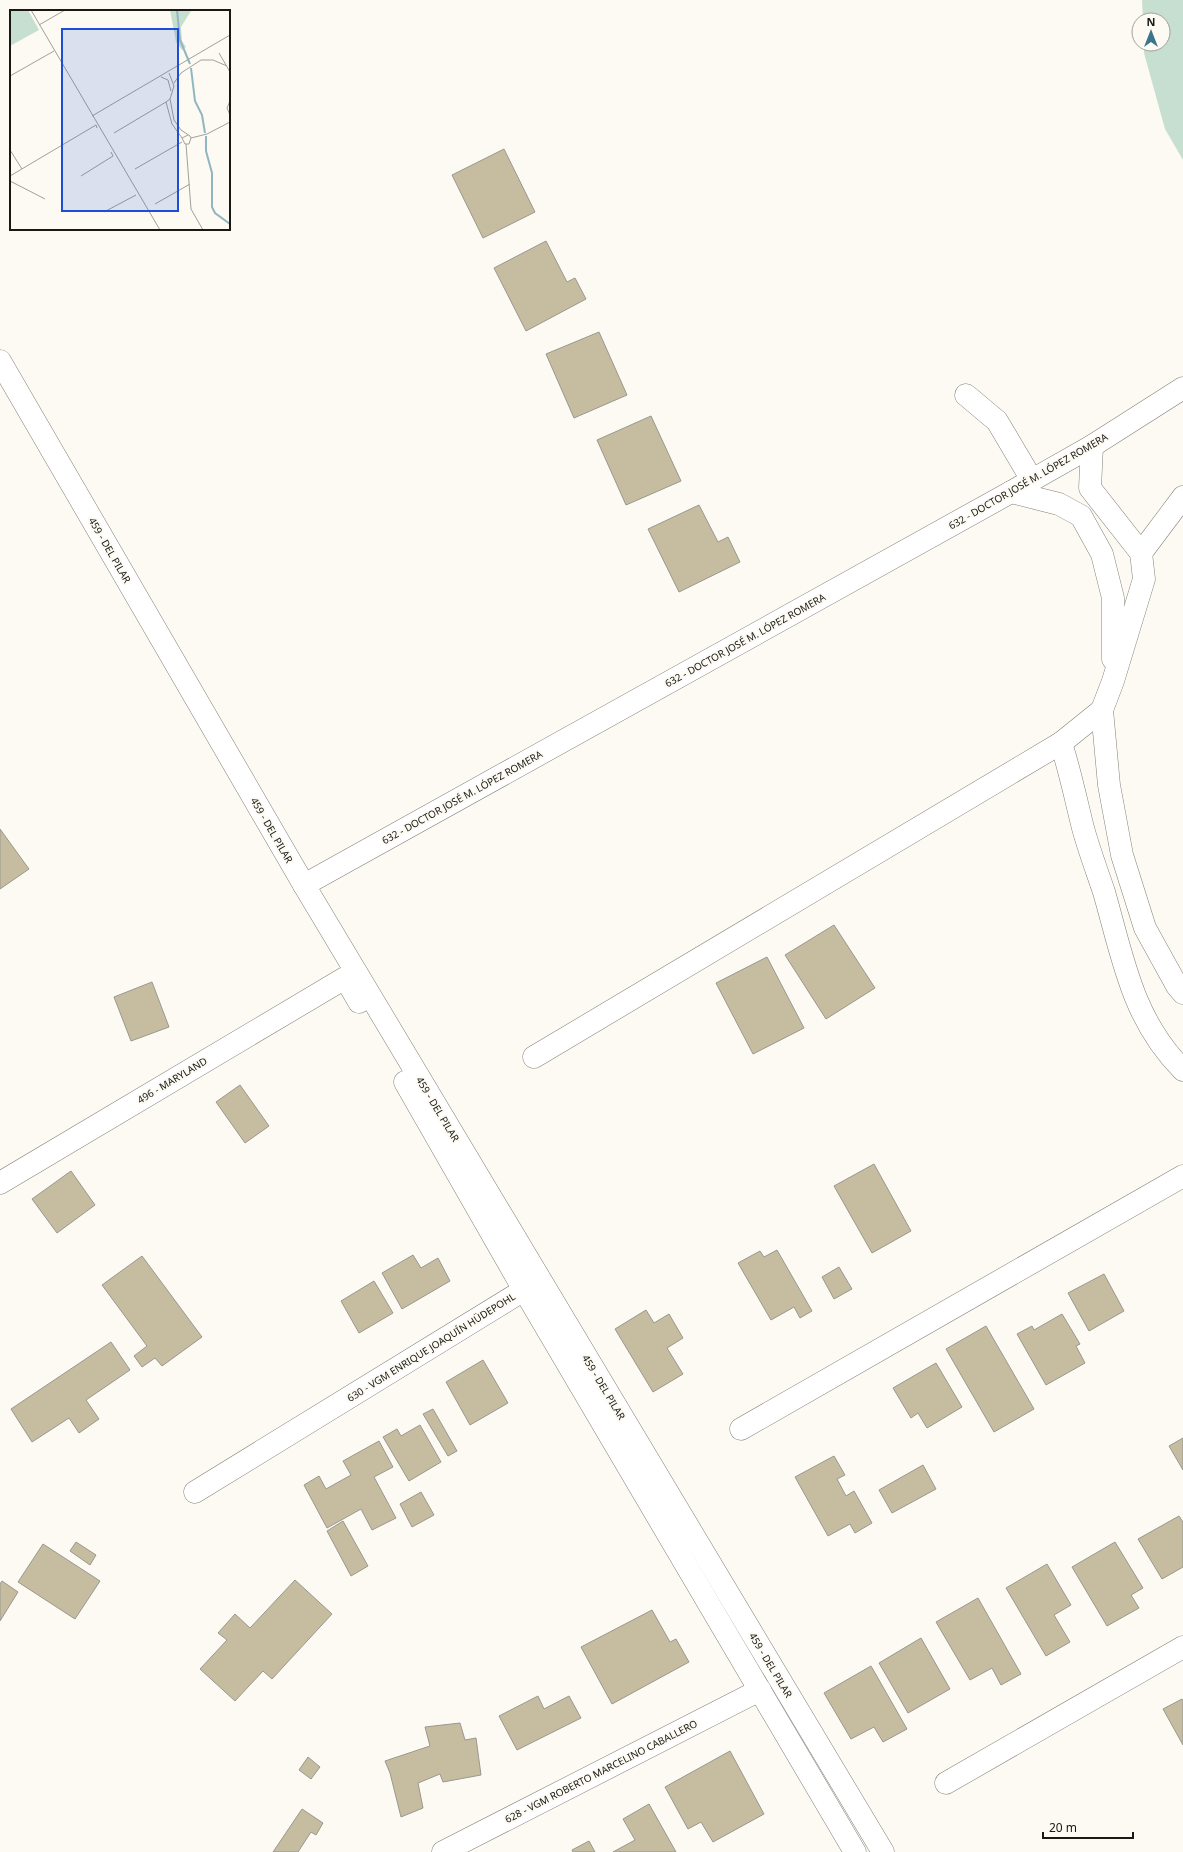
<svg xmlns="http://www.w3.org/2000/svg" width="1183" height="1852" viewBox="0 0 1183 1852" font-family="'Noto Sans',sans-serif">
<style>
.green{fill:#c7dfd1}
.building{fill:#c6bda0;stroke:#999790}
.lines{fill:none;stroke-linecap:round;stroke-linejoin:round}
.minor-casing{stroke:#83817a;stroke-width:23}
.minor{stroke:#fff;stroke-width:22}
.labels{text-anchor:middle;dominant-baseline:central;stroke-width:4;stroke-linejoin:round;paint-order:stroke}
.street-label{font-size:10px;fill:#191815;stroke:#fcfaf2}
.inset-river{fill:none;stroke:#92b6c1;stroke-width:2}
.inset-road{fill:none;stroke:#a1a09a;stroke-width:1}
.view{fill:#1d4ed8;fill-opacity:0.15;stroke:#1d4ed8;stroke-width:2}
.inset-edge{fill:none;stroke:#191815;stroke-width:2}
</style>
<rect width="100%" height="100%" fill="#fcfaf2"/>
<!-- green -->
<polygon class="green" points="1142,0 1183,0 1183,160 1165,129 1144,53 1144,44 1163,44 1163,20 1143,20"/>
<!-- building -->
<g class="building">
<polygon points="504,149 535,212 483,238 452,175"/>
<polygon points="546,241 567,282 575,278 586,299 526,331 494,268"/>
<polygon points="599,332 627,395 574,418 546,354"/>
<polygon points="651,416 681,481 626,505 597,440"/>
<polygon points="699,505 718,542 728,537 740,562 679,592 648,529"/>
<polygon points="0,829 29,869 0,889"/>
<polygon points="834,925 875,988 826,1019 785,955"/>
<polygon points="767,957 804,1028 753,1054 716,983"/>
<polygon points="152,982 169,1027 131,1041 114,997"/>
<polygon points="240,1085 269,1126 245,1143 216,1102"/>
<polygon points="874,1164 911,1231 872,1253 834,1186"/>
<polygon points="71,1171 95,1205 57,1233 32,1199"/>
<polygon points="777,1250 812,1311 800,1318 794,1307 771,1320 738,1263 760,1251 764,1257"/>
<polygon points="413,1255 421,1268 438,1258 450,1281 402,1309 382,1273"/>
<polygon points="142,1256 202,1337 162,1366 155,1358 142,1367 134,1356 147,1346 102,1285"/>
<polygon points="839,1267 852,1289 834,1299 822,1277"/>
<polygon points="1104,1274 1124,1311 1089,1331 1068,1293"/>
<polygon points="374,1281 393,1313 359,1333 341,1301"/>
<polygon points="646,1310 654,1323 669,1314 683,1338 667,1348 683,1374 653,1392 615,1329"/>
<polygon points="1062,1314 1080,1344 1076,1346 1085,1363 1046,1385 1017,1334 1032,1326 1034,1330"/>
<polygon points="986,1326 1034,1409 994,1432 946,1349"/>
<polygon points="111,1342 130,1370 86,1400 99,1419 79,1433 69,1418 32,1442 11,1409"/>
<polygon points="483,1360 508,1403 470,1425 446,1382"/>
<polygon points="936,1363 962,1407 927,1428 918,1413 911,1418 893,1388"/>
<polygon points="433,1409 457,1451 448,1456 423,1414"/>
<polygon points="420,1425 441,1462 409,1481 383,1437 397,1429 401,1436"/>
<polygon points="1183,1438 1183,1470 1169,1446"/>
<polygon points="379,1441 393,1467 374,1477 396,1518 372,1530 361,1509 327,1528 304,1485 319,1476 326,1489 351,1475 343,1461"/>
<polygon points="834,1456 845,1475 837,1479 846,1496 854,1491 872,1523 855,1533 850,1524 828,1536 795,1477"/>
<polygon points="923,1465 936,1489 892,1513 879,1490"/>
<polygon points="421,1492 434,1515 412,1527 400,1504"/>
<polygon points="1179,1516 1183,1522 1183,1567 1162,1579 1138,1539"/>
<polygon points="343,1521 368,1566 351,1576 327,1531"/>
<polygon points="76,1542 96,1555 90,1565 70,1551"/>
<polygon points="1115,1542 1143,1588 1131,1595 1139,1608 1107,1626 1072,1567"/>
<polygon points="43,1544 100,1581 75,1619 18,1582"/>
<polygon points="1047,1564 1071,1605 1054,1615 1070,1642 1046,1656 1006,1588"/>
<polygon points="295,1580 332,1614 272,1679 263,1671 235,1701 200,1669 227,1640 218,1633 235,1614 250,1628"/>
<polygon points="2,1581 18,1592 0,1621 0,1584"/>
<polygon points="978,1598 1021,1674 1001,1685 992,1668 970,1680 936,1622"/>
<polygon points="652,1610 670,1642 676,1639 689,1662 612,1704 581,1647"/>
<polygon points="921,1638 950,1689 908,1713 879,1663"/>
<polygon points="871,1666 907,1729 883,1742 874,1727 851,1739 824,1693"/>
<polygon points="538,1696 544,1709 569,1696 581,1718 517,1750 499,1716"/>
<polygon points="1182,1699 1183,1701 1183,1745 1163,1709"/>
<polygon points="460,1723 465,1740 476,1738 481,1775 443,1782 440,1774 418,1783 423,1808 401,1817 390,1773 385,1761 430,1746 425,1727"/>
<polygon points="730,1751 764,1814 713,1842 701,1822 688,1829 665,1787"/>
<polygon points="308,1757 320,1767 311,1779 299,1770"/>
<polygon points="649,1804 676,1852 613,1852 635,1840 623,1819"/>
<polygon points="302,1809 323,1823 316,1835 311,1832 298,1852 273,1852"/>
<polygon points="589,1841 595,1852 573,1852 572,1850"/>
</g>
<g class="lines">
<defs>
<g id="minor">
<polyline points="0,361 304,885 883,1852"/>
<polyline points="966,395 997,421 1032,480"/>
<polyline points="1092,446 1090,488 1141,553 1144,579 1113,681 1102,710"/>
<polyline points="1011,492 1059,504 1081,516 1102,554 1113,598 1113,659"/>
<polyline points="1141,553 1183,497"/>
<polyline points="304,885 1011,492 1092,446 1183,388"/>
<path d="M1183 993 1177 986 1145 928 1122 855 1109 785 1102 710 1061 743C1070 771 1076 800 1083 828 1089 850 1097 871 1104 892 1123 958 1132 1019 1183 1070"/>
<polyline points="534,1057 1061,743"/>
<polyline points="0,1183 345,978 359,1002"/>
<polyline points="524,1290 855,1852"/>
<polyline points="741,1429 1183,1176"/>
<polyline points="195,1492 524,1290 405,1082"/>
<polyline points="946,1783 1183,1647"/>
<polyline points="443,1852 760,1690"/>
</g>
</defs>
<!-- minor casing -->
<use href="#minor" class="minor-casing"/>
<!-- minor -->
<use href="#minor" class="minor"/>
</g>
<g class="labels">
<!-- street labels -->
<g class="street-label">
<text transform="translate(1028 481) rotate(-30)">632 - DOCTOR JOSÉ M. LÓPEZ ROMERA</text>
<text transform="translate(110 550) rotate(60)">459 - DEL PILAR</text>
<text transform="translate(745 640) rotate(-29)">632 - DOCTOR JOSÉ M. LÓPEZ ROMERA</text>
<text transform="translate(462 797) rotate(-29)">632 - DOCTOR JOSÉ M. LÓPEZ ROMERA</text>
<text transform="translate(272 830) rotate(60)">459 - DEL PILAR</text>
<text transform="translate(172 1080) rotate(-31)">496 - MARYLAND</text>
<text transform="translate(438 1109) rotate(59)">459 - DEL PILAR</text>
<text transform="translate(431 1347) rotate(-32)">630 - VGM ENRIQUE JOAQUÍN HÜDEPOHL</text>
<text transform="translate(604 1387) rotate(59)">459 - DEL PILAR</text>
<text transform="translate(771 1665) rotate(59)">459 - DEL PILAR</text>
<text transform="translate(601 1771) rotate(-27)">628 - VGM ROBERTO MARCELINO CABALLERO</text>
</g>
</g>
<!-- overview -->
<g transform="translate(10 10)">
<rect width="220" height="220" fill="#fcfaf2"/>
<path d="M0 0H18L29 20 0 36ZM160 0 181 1 171 17 172 31 176 37 172 40 166 32Z" fill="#c7dfd1"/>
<path class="inset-river" d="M167 0 170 30 180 54M181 58 185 91 192 105 195 123M196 126V141L202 163V197L205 203 220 214"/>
<path class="inset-road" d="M21 0 150 220M29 15 55 0M209 43 220 62M159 63 164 76 160 89M0 66 44 41M151 67 158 70 161 81M164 73 171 63 191 50H203L217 56M220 91 217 98 220 105M82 106 220 25M104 123 156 92M172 128 162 114 156 92 160 89 164 110 171 120 180 126 181 128 179 134H175L172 128 178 125M181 128 197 124 220 112M176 134 181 199 193 220M0 140 12 159M125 159 172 132M0 166 86 115 87 118M71 166 103 146 101 142M0 171 35 189M145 194 180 174M94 202 126 185"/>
<path class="view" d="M52 19H168V201H52Z"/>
<rect width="220" height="220" class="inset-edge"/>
</g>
<!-- north arrow -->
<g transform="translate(1151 32)"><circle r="19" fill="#fcfaf2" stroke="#a1a09a"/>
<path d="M0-3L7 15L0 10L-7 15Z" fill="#3c748e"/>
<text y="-6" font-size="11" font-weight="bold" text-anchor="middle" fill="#191815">N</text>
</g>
<!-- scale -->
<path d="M1043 1832v6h90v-6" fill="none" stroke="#191815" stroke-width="2"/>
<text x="1049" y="1832" font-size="12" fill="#191815" stroke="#fcfaf2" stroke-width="3" paint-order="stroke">20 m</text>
</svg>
